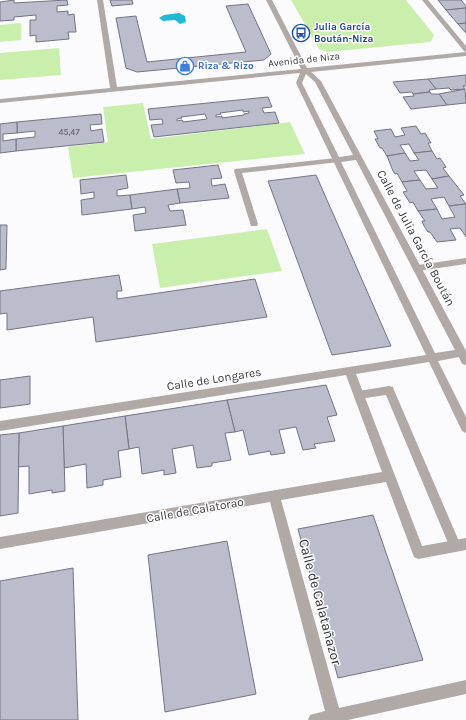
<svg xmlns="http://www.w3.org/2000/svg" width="466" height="720" viewBox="0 0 466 720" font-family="Karla,sans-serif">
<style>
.green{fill:#caefad}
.water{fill:#21b8d5}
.building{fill:#bbbdcd;stroke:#737483;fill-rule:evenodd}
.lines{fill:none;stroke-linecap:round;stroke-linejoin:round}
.service{fill:#b1a9a6;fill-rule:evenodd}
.minor{fill:#b1a9a6;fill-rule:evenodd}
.labels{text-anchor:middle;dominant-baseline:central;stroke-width:3;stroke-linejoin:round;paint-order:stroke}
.far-number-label{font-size:9px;fill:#595861}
.far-transit-label{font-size:10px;font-weight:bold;fill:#164399;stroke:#fff;text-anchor:start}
.far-street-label{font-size:10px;fill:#38373d;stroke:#fff}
.far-shop-label{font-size:10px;font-weight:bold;fill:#366cbe;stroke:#fff;text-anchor:start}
.street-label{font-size:12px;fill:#38373d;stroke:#fff}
.near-street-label{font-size:14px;fill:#38373d;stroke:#fff}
</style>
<rect width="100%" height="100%" fill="#fbfbfe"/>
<!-- green -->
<g class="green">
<polygon points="291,0 406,0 434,35 431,42 327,52 319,49"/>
<polygon points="21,23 21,40 0,42 0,25"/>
<polygon points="59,48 61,75 0,80 0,53"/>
<polygon points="143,103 151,139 290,122 305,154 73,178 68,147 108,142 103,107"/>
<polygon points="267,229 282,271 160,288 152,244"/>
</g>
<!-- water -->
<polygon class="water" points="179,13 185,16 186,22 180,24 175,20 163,21 159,18 164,15"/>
<!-- building -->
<g class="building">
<polygon points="14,0 14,3 67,0 68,5 57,6 57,12 68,11 68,15 74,14 76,32 68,32 69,39 36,42 36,35 30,36 30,20 36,20 36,15 14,17 14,20 0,21 0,2"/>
<polygon points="110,0 132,0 133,4 112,6"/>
<polygon points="438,0 461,0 466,6 466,8 446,10"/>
<polygon points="248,4 271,54 264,60 137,72 126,68 116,18 136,16 147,62 246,52 226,6"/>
<polygon points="466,8 466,23 458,24 446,10"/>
<polygon points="466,23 466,33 458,24"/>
<polygon points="466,75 466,86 463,86 465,89 451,90 449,88 436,89 428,79"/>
<polygon points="428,79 436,89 429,90 430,92 413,94 412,92 400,93 393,82"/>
<polygon points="465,89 466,103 447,105 439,94"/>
<polygon points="430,92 431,94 439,94 447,105 411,109 403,97 414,96 413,94"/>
<path d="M268 97 272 107 262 108 264 113 275 112 279 123 154 137 151 125 163 124 162 119 150 120 148 109ZM243 110V112L249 111V113L244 114V115L222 118V116L216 117V115L221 114 220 113ZM205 114 207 119 183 122 182 120 177 121V119L182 118 181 117Z"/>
<polygon points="101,114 102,124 90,125 91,131 102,129 104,142 16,151 16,139 35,137 35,131 17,133 17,122"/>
<polygon points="17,122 17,133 3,134 3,141 16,139 16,151 0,153 0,124"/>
<polygon points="416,126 421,134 425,133 431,143 428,143 432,151 414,153 409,144 400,145 405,153 387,156 382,148 380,148 375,139 378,139 374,131 391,129 395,137 405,135 401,128"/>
<polygon points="432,151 437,159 440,158 446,167 443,168 449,176 432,179 426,170 414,171 420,180 402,182 397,173 395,174 393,171 387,156 405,153 410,161 419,160 414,153"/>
<polygon points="218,165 222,178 211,179 212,186 225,184 229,198 180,203 177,189 190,188 189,182 176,183 173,170"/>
<polygon points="126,175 128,188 117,190 117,196 130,195 132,209 82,215 81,200 94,198 94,192 81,194 80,180"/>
<polygon points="316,175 349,250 391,346 332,355 268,181"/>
<polygon points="449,176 464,195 460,196 466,204 449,206 444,197 431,199 437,209 418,211 413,202 410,203 403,192 407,191 402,182 420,180 426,189 438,188 432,179"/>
<polygon points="177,189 180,203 168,205 170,211 183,210 186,225 135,231 133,215 146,213 145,207 132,209 130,195"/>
<polygon points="466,204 466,237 460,228 450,229 456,240 437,242 430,232 428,232 424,226 422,221 425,221 418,211 437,209 442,219 455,217 449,206"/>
<polygon points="0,225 7,225 6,269 0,270"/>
<polygon points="119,275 122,291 117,291 117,299 255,279 267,317 96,342 93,317 7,330 7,313 0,314 0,291"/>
<polygon points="30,376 30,404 0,408 0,380"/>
<polygon points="326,385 337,415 327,417 335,441 314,444 316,448 303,450 296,427 279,430 285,453 271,455 270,451 249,455 243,430 235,432 227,400"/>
<polygon points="227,400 235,432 225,433 231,460 212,463 212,466 197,468 193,445 172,449 176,473 164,475 164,470 142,474 139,447 129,449 125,416"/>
<polygon points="125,416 129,449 118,451 121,477 103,480 103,485 87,488 86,464 64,468 63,426"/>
<polygon points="63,426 65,491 52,493 52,490 29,494 29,466 18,467 19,433"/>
<polygon points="19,433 18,513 0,516 0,435"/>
<polygon points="373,515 423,660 338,678 298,529"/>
<polygon points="227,541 256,694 165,712 148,555"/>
<polygon points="73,568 78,720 0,720 0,581"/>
</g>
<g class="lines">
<!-- service -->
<g class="service">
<polygon points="336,158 340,160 339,162 242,173 258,224 257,226 251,226 234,171 235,169"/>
<polygon points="466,258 466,264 418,271 414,268 418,265"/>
<polygon points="389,386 393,387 394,390 461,546 459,550 455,552 451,550 386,395 359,399 355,398 354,395 355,392 359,391"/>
</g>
<!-- minor -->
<g class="minor">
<path d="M97 0H103L117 87 301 69 266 0H272L307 68 466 52V56L311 72 321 81 466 351V365L462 364 459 357 438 361 466 417V433L462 431 429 362 356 374 422 546 466 538V550L418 559 414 557 386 482 281 500 339 708 466 680V694L348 720H308L310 715 325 711 270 502 0 549V537L382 472 346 375 0 431V421L426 355 296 83 300 73 0 103V99L110 88ZM306 74 315 82 353 155 339 157 302 83ZM356 160 455 350 435 353 341 162Z"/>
<polygon points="422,0 428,0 466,46 466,52 464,51"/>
</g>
</g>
<!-- icons -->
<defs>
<symbol id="bus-ring" viewBox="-11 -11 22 22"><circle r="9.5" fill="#fff" stroke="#1a4fb4" stroke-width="1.5"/><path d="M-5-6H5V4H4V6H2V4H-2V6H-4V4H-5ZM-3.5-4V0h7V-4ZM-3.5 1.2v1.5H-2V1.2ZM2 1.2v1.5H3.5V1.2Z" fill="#1a4fb4"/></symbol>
<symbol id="shop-ring" viewBox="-11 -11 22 22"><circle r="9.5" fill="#fff" stroke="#3f7fe0" stroke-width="1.5"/><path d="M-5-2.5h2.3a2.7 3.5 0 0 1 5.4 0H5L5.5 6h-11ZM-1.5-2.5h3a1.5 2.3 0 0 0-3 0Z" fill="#3f7fe0"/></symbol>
</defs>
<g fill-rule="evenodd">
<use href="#bus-ring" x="291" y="23" width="20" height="20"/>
<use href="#shop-ring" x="175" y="56" width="20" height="20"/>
</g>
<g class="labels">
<!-- far-number labels -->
<g class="far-number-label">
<text x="69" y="132">45,47</text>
</g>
<!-- far-transit labels -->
<g class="far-transit-label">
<text x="314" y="27">Julia García<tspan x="314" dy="12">Boután-Niza</tspan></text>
</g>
<!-- far-street labels -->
<g class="far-street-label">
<text transform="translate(304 60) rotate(-6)">Avenida de Niza</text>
</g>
<!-- far-shop labels -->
<g class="far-shop-label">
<text x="198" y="66">Riza &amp; Rizo</text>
</g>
<!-- street labels -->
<g class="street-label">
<text transform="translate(416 238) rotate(62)">Calle de Julia García Boután</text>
<text transform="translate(214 379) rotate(-9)">Calle de Longares</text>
<text transform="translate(195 510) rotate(-10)">Calle de Calatorao</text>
</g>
<!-- near-street labels -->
<g class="near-street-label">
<text transform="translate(320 602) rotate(75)">Calle de Calatañazor</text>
</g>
</g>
</svg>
